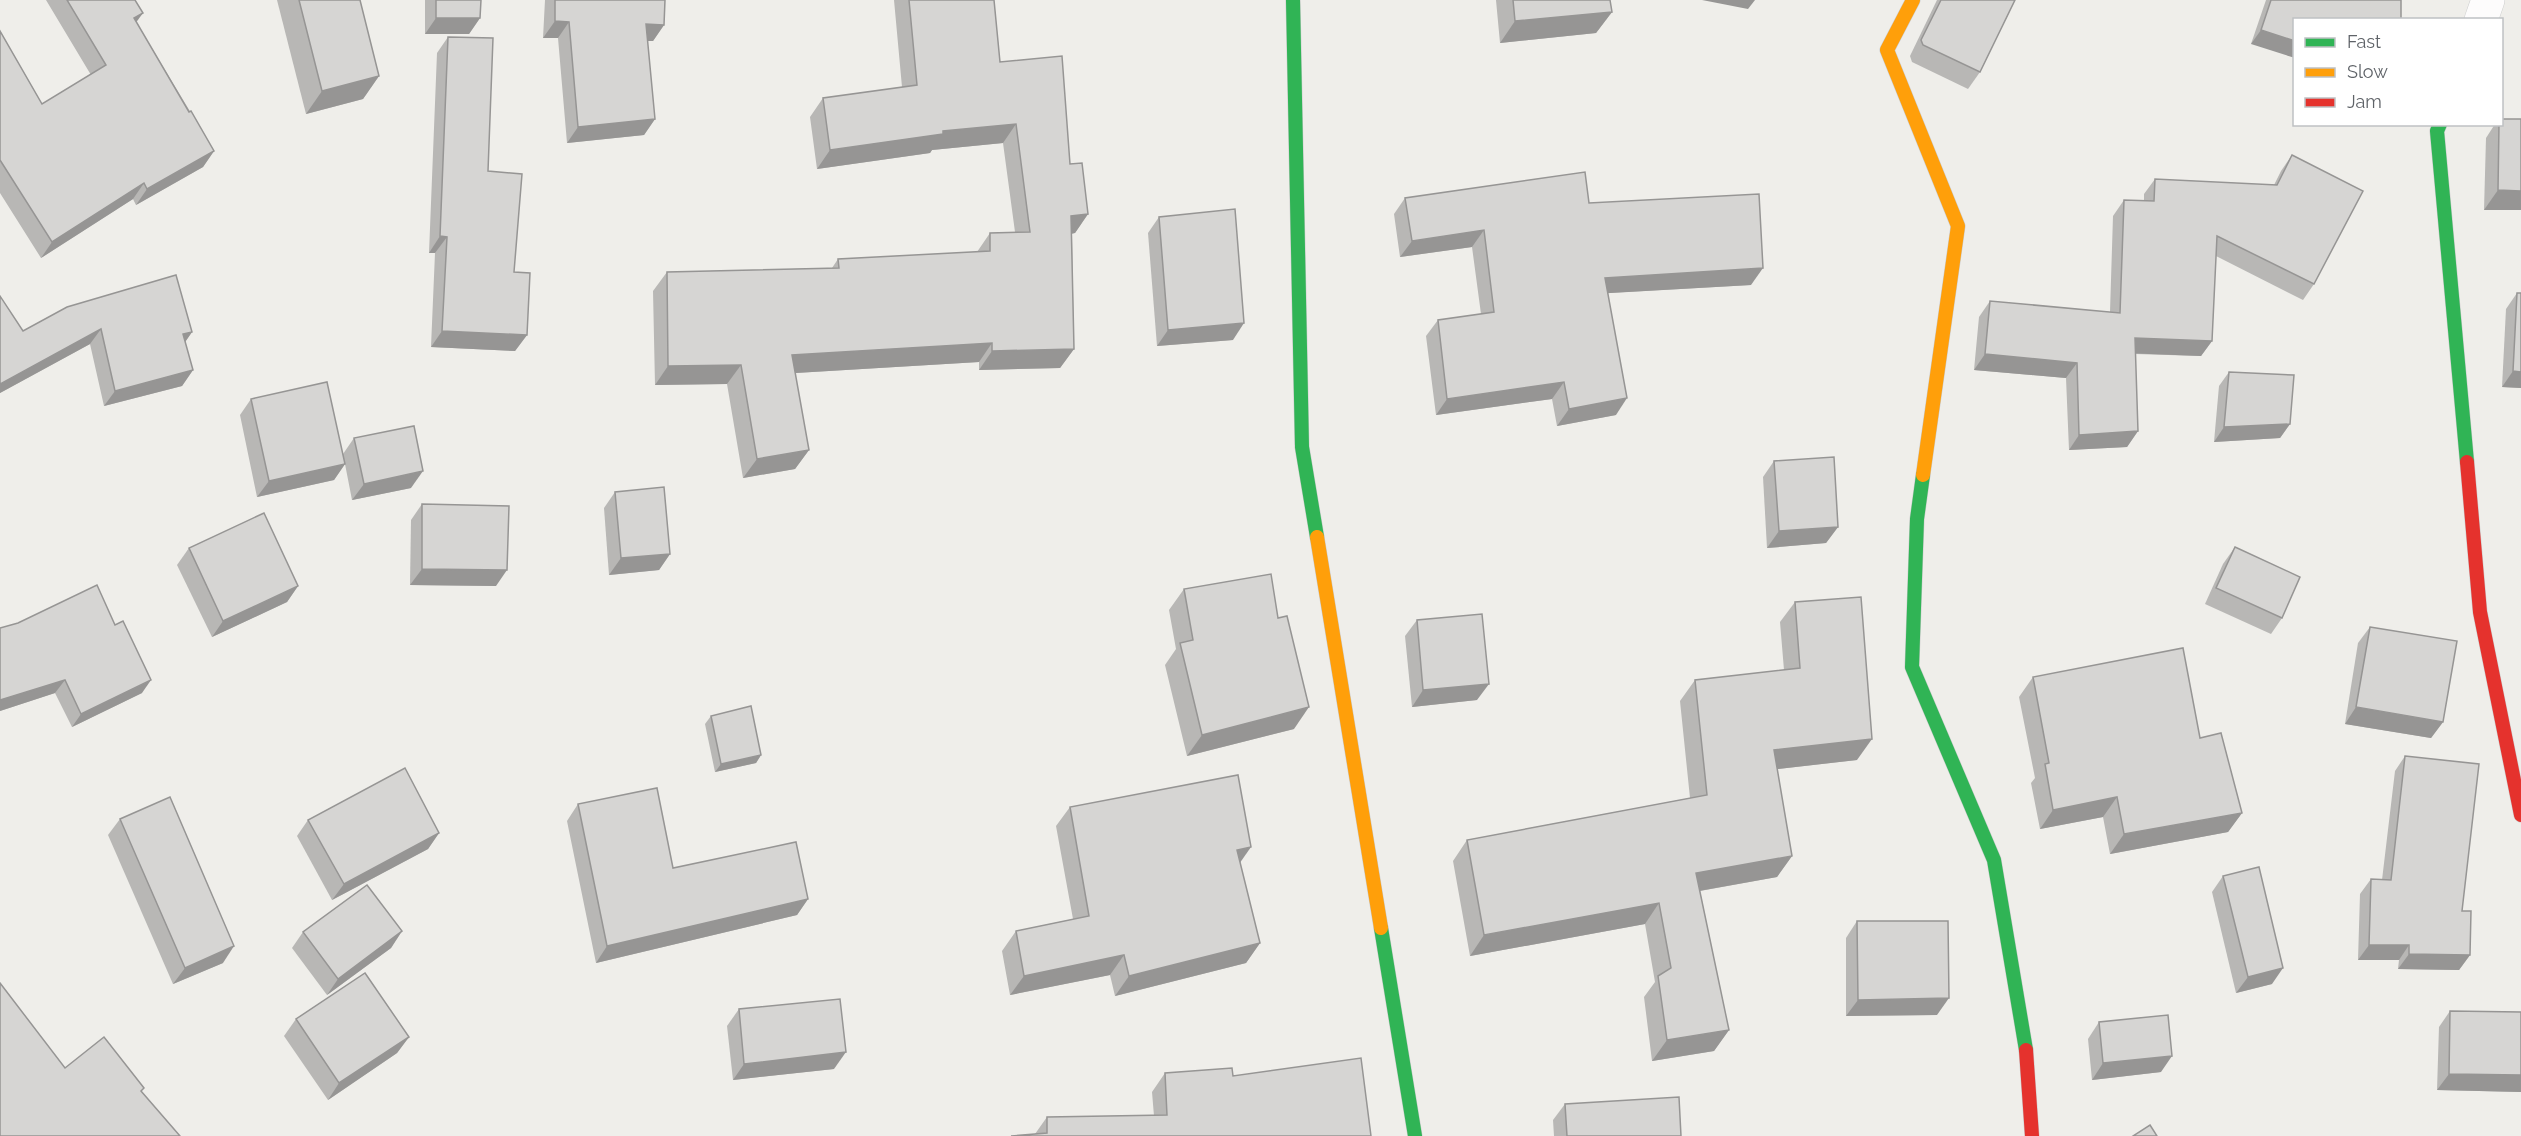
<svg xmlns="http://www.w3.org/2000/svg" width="2521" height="1136" viewBox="0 0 2521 1136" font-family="Raleway,sans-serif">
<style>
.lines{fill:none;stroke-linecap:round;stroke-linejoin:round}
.street-casing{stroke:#cbcccc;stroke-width:34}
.fast-casing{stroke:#cacacb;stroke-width:15}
.slow-casing{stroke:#cacacb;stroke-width:15}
.jam-casing{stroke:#cacacb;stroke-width:15}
.street{stroke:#fdfcfc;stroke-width:33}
.fast{stroke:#30b455;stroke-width:14}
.slow{stroke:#ff9f0a;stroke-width:14}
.jam{stroke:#e5322d;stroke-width:14}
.wall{fill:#b8b7b5}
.shaded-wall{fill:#969594}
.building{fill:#d6d5d3;stroke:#969594;stroke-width:1.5}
</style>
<rect width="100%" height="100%" fill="#efeeea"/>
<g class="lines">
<defs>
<polyline id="street" points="2481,20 2488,0"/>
<g id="fast">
<polyline points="1293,0 1302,447 1317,537"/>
<polyline points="2440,124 2437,131 2467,462"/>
<polyline points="1923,475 1917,519 1912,667 1994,860 2026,1050"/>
<polyline points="1381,928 1415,1136"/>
</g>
<g id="slow">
<polyline points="1913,0 1887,50 1958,226 1923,475"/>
<polyline points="1317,537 1381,928"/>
</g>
<g id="jam">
<polyline points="2467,462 2480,612 2521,815"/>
<polyline points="2026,1050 2032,1136"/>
</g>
</defs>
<!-- street casing -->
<use href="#street" class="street-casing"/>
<!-- fast casing -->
<use href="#fast" class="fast-casing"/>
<!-- slow casing -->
<use href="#slow" class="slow-casing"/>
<!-- jam casing -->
<use href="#jam" class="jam-casing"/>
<!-- street -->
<use href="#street" class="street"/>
<!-- fast -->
<use href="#fast" class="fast"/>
<!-- slow -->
<use href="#slow" class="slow"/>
<!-- jam -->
<use href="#jam" class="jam"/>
</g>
<!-- wall -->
<g class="wall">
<polygon points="46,0 135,0 136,22 214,151 203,167 136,205 133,199 41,258 0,193 0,31 42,104 91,75"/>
<polygon points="277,0 360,0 379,76 363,99 306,114"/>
<polygon points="425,0 481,0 480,18 469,34 425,34"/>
<polygon points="545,0 665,0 664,25 653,41 647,41 655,119 644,135 567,143 558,38 543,38"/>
<polygon points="894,0 994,0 1000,62 1070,164 1088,214 1075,233 1072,234 1074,349 1060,368 979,370 979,362 795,373 809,450 795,469 743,478 727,384 655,385 653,291 667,272 832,268 838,259 977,252 990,233 1015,232 1003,143 932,150 930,153 817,169 810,117 823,98 902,87"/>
<polygon points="1496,0 1610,0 1612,12 1596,33 1500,43"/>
<polygon points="1937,0 2015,0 1980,72 1968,89 1912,62 1910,56"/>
<polygon points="2266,0 2401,0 2251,44"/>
<polygon points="448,37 488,171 514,272 527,335 515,351 431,347 435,253 429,253 437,53"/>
<polygon points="2495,124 2502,124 2521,210 2484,210 2486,138"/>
<polygon points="2292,155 2314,284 2303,300 2216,256 2212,341 2201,356 2135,354 2138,431 2127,447 2069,450 2066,378 1974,370 1979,317 1990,301 2110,312 2113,216 2124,200 2144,201 2144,194 2155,179 2274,185 2281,171"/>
<polygon points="1405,198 1589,203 1751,285 1608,293 1616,415 1557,426 1552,399 1436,415 1426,336 1438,320 1481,314 1472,247 1400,257 1394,214"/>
<polygon points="1159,217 1233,340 1157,346 1148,233"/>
<polygon points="2517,293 2521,388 2502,387 2506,309"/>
<polygon points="0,296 23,331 67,307 192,332 185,342 193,370 182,386 104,406 90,344 0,393"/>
<polygon points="2229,372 2290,424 2280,438 2214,442 2219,386"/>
<polygon points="251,399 343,454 354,438 411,488 352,500 345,464 334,480 257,497 240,415"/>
<polygon points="1774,461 1838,527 1826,543 1767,548 1763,477"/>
<polygon points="615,492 670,554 659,570 609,575 604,508"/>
<polygon points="422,504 496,586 410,585 411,520"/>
<polygon points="2235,547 2282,618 2271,634 2205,604 2223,564"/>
<polygon points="189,548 298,586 287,602 212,637 177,565"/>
<polygon points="1184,589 1294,729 1187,756 1165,665 1176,649 1169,610"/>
<polygon points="1795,602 1857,760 1777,769 1792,856 1777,877 1700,891 1729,1030 1714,1051 1652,1061 1644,997 1655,982 1645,924 1470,956 1453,861 1467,840 1690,798 1680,701 1695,680 1784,670 1780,622"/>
<polygon points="1417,620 1477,700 1412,707 1405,636"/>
<polygon points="2370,627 2443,722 2431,738 2345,724 2358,643"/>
<polygon points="0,628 142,693 72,727 55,693 0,711"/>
<polygon points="2033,677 2200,738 2242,813 2228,832 2110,854 2103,817 2040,829 2031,783 2035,778 2019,697"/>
<polygon points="711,716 761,755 756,763 715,772 705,724"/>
<polygon points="2405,756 2462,911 2470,955 2459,970 2398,969 2399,960 2358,960 2360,894 2371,879 2382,880 2395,771"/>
<polygon points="578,804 673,868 808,899 797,915 596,963 567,821"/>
<polygon points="1070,807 1240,863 1260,943 1246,963 1115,996 1110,975 1010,995 1002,951 1016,931 1073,919 1056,826"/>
<polygon points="120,819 223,963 173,984 108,835"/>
<polygon points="308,820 439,833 428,849 332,900 297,836"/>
<polygon points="2223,876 2272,984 2236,993 2212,892"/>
<polygon points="1857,921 1937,1015 1846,1016 1846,938"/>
<polygon points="402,931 391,948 327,995 292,948 303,932"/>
<polygon points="739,1009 834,1069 733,1080 727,1026"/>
<polygon points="2450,1011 2521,1012 2521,1092 2437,1090 2439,1027"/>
<polygon points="296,1019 409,1037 397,1053 328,1100 284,1036"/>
<polygon points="2099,1022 2161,1072 2092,1080 2088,1039"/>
<polygon points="1165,1073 1233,1076 1371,1136 1035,1134 1047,1117 1154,1116 1152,1092"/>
<polygon points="1565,1104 1681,1136 1554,1136 1553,1120"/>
</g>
<!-- shaded-wall -->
<g class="shaded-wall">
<polygon points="1702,0 1755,0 1748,9"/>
<polygon points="1612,12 1596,33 1500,43 1515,21"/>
<polygon points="143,13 132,28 134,18"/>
<polygon points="436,18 480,18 469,34 425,34"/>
<polygon points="555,21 569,22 558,38 543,38"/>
<polygon points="646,24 664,25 653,41 634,41"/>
<polygon points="2261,30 2295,41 2295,58 2251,44"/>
<polygon points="379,76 363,99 306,114 322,91"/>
<polygon points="655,119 644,135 567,143 578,127"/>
<polygon points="1016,124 1003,143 932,150 930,153 817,169 830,150 943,131"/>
<polygon points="214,151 203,167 136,205 147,189"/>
<polygon points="144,183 133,199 41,258 52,242"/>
<polygon points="2498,190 2521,191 2521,210 2484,210"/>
<polygon points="1088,214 1075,233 1058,235 1071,216"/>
<polygon points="1484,230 1472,247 1400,257 1412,241"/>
<polygon points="440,236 447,237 435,253 429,253"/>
<polygon points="1763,268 1751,285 1593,294 1605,278"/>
<polygon points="1244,323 1233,340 1157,346 1168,330"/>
<polygon points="101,329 90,344 0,393 0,384"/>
<polygon points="442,331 527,335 515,351 431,347"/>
<polygon points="192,332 181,348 183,334"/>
<polygon points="2135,338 2212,341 2201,356 2124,353"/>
<polygon points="992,343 979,362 779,374 792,355"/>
<polygon points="1074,349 1060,368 979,370 992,351"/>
<polygon points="1985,354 2077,363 2066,378 1974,370"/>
<polygon points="741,365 727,384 655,385 668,366"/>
<polygon points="193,370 182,386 104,406 115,391"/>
<polygon points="2513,371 2521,372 2521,388 2502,387"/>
<polygon points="1564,382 1552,399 1436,415 1447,399"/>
<polygon points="1627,398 1616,415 1557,426 1569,409"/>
<polygon points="2290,424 2280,438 2214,442 2224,427"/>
<polygon points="2138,431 2127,447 2069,450 2079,435"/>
<polygon points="809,450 795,469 743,478 757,459"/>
<polygon points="345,464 334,480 257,497 269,481"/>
<polygon points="423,471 411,488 352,500 364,484"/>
<polygon points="1838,527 1826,543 1767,548 1779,531"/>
<polygon points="670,554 659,570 609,575 621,558"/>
<polygon points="422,569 507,570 496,586 410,585"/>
<polygon points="298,586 287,602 212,637 223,621"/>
<polygon points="65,680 55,693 0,711 0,700"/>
<polygon points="151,680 142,693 72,727 81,714"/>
<polygon points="1489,684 1477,700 1412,707 1423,690"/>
<polygon points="1309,707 1294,729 1187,756 1202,735"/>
<polygon points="2356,707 2443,722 2431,738 2345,724"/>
<polygon points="1872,739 1857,760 1760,771 1774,750"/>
<polygon points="761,755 756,763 715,772 721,764"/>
<polygon points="2117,797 2103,817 2040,829 2053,810"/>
<polygon points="2242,813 2228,832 2110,854 2124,834"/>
<polygon points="439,833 428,849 332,900 344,884"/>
<polygon points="1251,847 1237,867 1237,850"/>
<polygon points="1792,856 1777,877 1682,894 1696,873"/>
<polygon points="808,899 797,915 596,963 607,946"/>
<polygon points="1659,903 1645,924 1470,956 1484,935"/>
<polygon points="402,931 391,948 327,995 338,979"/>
<polygon points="1260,943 1246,963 1115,996 1129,976"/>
<polygon points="2369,945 2409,945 2399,960 2358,960"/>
<polygon points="234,946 223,963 173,984 185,968"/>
<polygon points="2409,954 2470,955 2459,970 2398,969"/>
<polygon points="1124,955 1110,975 1010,995 1024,976"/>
<polygon points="2283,968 2272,984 2236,993 2248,977"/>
<polygon points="1949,998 1937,1015 1846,1016 1858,1000"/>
<polygon points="1729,1030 1714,1051 1652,1061 1667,1040"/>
<polygon points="409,1037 397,1053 328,1100 339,1083"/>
<polygon points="846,1052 834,1069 733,1080 744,1064"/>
<polygon points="2172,1056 2161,1072 2092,1080 2103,1063"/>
<polygon points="2449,1074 2521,1075 2521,1092 2437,1090"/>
</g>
<!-- building -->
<g class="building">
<polygon points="67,0 135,0 143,13 134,18 189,112 191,111 214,151 147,189 144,183 52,242 0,160 0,31 42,104 106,65"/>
<polygon points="299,0 360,0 379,76 322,91"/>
<polygon points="436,0 481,0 480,18 436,18"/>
<polygon points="555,0 665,0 664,25 646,24 655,119 578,127 569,22 555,21"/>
<polygon points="909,0 994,0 1000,62 1062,56 1070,164 1082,163 1088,214 1071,216 1074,349 992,351 992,343 792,355 809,450 757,459 741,365 668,366 667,272 839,268 838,259 990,251 990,233 1030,232 1016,124 943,131 943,134 830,150 823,98 917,85"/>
<polygon points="1513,0 1610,0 1612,12 1515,21"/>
<polygon points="1941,0 2015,0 1980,72 1923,45 1921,40"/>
<polygon points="2271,0 2401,0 2401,20 2295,20 2295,41 2261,30"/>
<polygon points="448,37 493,38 488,171 522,174 514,272 530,273 527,335 442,331 447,237 440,236"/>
<polygon points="2502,119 2521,119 2521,191 2498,190 2499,124 2502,124"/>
<polygon points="2292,155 2363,191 2314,284 2217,236 2212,341 2135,338 2138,431 2079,435 2077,363 1985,354 1990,301 2120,313 2124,200 2154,201 2155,179 2277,185"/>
<polygon points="1585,172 1589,203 1759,194 1763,268 1605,278 1627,398 1569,409 1564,382 1447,399 1438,320 1494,312 1484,230 1412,241 1405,198"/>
<polygon points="1235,209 1244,323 1168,330 1159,217"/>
<polygon points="176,275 192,332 183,334 193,370 115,391 101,329 0,384 0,296 23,331 67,307"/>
<polygon points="2517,293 2521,293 2521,372 2513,371"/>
<polygon points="2229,372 2294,375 2290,424 2224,427"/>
<polygon points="327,382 345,464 269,481 251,399"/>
<polygon points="414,426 423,471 364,484 354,438"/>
<polygon points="1834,457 1838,527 1779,531 1774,461"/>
<polygon points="664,487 670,554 621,558 615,492"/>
<polygon points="422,504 509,506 507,570 422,569"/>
<polygon points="264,513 298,586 223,621 189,548"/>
<polygon points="2235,547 2300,577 2282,618 2216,588"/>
<polygon points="1271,574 1278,618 1287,616 1309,707 1202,735 1180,643 1193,640 1184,589"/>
<polygon points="97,585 115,625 123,621 151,680 81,714 65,680 0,700 0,628 18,623"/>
<polygon points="1861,597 1872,739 1774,750 1792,856 1696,873 1729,1030 1667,1040 1658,976 1671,968 1659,903 1484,935 1467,840 1707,795 1695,680 1800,668 1795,602"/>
<polygon points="1482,614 1489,684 1423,690 1417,620"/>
<polygon points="2370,627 2457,641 2443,722 2356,707"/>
<polygon points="2183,648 2200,738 2221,733 2242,813 2124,834 2117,797 2053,810 2045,764 2049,763 2033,677"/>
<polygon points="751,706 761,755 721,764 711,716"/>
<polygon points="2405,756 2479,764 2462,911 2471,911 2470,955 2409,954 2409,945 2369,945 2371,879 2391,880"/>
<polygon points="405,768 439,833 344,884 308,820"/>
<polygon points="1238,775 1251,847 1237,850 1260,943 1129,976 1124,955 1024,976 1016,931 1089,916 1070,807"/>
<polygon points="657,788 673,868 796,842 808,899 607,946 578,804"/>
<polygon points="170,797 234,946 185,968 120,819"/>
<polygon points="2259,867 2283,968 2248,977 2223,876"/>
<polygon points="367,885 402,931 338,979 303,932"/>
<polygon points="1857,921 1948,921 1949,998 1858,1000"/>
<polygon points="365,973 409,1037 339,1083 296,1019"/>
<polygon points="0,983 65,1068 104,1037 144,1088 141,1091 180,1136 0,1136"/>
<polygon points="840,999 846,1052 744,1064 739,1009"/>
<polygon points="2450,1011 2521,1012 2521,1075 2449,1074"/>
<polygon points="2168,1015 2172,1056 2103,1063 2099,1022"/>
<polygon points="1361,1058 1371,1136 1011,1136 1047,1133 1047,1117 1167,1115 1165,1073 1232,1068 1233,1076"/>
<polygon points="1679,1097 1681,1136 1567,1136 1565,1104"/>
<polygon points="2150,1125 2157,1136 2133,1136"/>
</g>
<!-- legend -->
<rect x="2293" y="18" width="210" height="108" fill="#ffffff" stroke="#bfc1c3" stroke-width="1.5"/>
<rect x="2305" y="38" width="30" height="9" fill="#30b455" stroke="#bfc1c3" stroke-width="1.5"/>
<text x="2347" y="48" font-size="18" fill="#5f6368">Fast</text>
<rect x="2305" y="68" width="30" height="9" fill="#ff9f0a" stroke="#bfc1c3" stroke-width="1.5"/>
<text x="2347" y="78" font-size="18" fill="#5f6368">Slow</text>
<rect x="2305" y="98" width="30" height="9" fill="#e5322d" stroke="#bfc1c3" stroke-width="1.5"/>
<text x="2347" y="108" font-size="18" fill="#5f6368">Jam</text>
</svg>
